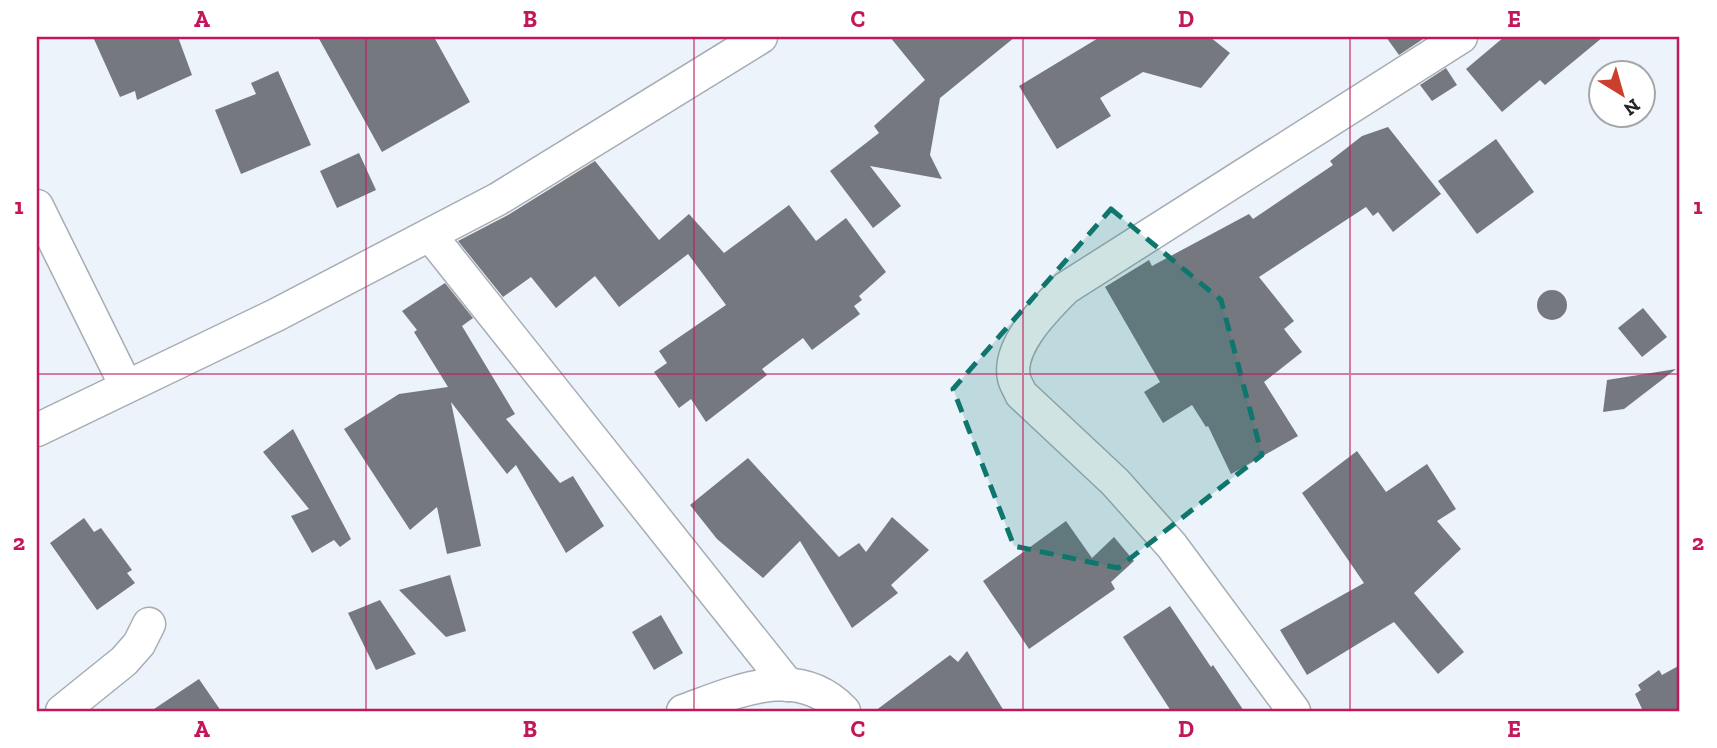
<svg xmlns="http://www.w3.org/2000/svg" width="1717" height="748" viewBox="0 0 1717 748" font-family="'Zilla Slab',serif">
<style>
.building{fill:#767880}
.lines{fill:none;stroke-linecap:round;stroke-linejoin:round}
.minor-casing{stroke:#a6adb4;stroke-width:35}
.minor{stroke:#fff;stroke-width:32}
.marked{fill:#0f766e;fill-opacity:0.2;stroke:#0f766e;stroke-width:5;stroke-dasharray:14 9;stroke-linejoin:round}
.grid{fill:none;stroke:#c2185b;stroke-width:2;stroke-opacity:0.55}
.neatline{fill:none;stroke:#c2185b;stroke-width:2.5}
.grid-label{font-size:23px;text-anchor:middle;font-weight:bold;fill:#c2185b}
</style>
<rect width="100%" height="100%" fill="#ecf3fb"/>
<!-- building -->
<g class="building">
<polygon points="93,37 178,37 192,75 137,100 135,91 120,97"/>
<polygon points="318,37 434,37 470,102 382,152"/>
<polygon points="890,37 1015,37 940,98 930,155 942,179 870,166 901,206 873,228 830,171 879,133 874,126 925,80"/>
<polygon points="1100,37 1210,37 1230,53 1201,88 1143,72 1100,98 1111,116 1057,149 1019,86"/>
<polygon points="1386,37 1426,37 1399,55"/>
<polygon points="1504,37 1603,37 1545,85 1540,80 1502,112 1466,69"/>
<polygon points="1446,68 1457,85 1432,101 1420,85"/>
<polygon points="278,71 311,145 241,174 215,110 256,94 251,83"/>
<polygon points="1388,127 1441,194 1393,232 1378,212 1373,216 1366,207 1259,277 1294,321 1284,329 1302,352 1264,382 1298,436 1231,474 1208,426 1206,427 1192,405 1163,423 1144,392 1160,382 1105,287 1149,260 1152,266 1249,214 1253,219 1333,165 1330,161 1362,136"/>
<polygon points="1496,139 1534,192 1477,234 1438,181"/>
<polygon points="359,153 376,190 337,208 320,171"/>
<polygon points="595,161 659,240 689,214 724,253 789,205 816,241 846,218 886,272 859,296 862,300 854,306 860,314 812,350 803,338 762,369 767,375 706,422 691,399 679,408 654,372 667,363 659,351 726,305 688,254 619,307 595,276 556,308 531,277 503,297 458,241 508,215"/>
<polygon points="445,283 473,318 462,326 515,414 506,419 560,483 573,476 604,526 566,553 516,465 507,474 451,402 481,546 447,554 437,507 410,530 344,429 399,394 448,387 414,332 417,330 402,311"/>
<circle cx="1552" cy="305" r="15"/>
<polygon points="1643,308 1667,337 1642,357 1618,328"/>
<polygon points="1676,369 1624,409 1603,412 1607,380"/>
<polygon points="293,429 351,539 340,547 334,540 312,553 291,516 309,509 263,452"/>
<polygon points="1357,451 1386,492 1427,464 1456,509 1437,521 1461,549 1414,593 1464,652 1438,674 1394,622 1307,675 1280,630 1364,583 1302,493"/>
<polygon points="748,458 839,557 859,543 866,552 892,517 929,550 891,585 898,593 852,628 800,541 763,578 717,539 690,505"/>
<polygon points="84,518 94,532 101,528 132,570 127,573 135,583 97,610 50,543"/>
<polygon points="1066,521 1092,558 1114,537 1134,561 1111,582 1115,589 1029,649 983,581"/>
<polygon points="450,575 466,631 446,637 399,590"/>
<polygon points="380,600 416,654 376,670 348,613"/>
<polygon points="1170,606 1211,667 1213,665 1244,711 1171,711 1123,637"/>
<polygon points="661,615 683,653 654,670 632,632"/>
<polygon points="967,651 1004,711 875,711 950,655 958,662"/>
<polygon points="1680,665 1680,711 1643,711 1635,694 1641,690 1638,685 1659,670 1662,675"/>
<polygon points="199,679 221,711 151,711"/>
</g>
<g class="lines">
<defs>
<g id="minor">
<polyline points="37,206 126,386"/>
<polyline points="430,235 788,685"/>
<polyline points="37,430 276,315 498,199 761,37"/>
<polyline points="62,711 124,661 139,644 149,624"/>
<path d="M683 711C736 692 797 662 844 711"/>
<path d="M1294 711 1172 546 1115 482 1021 394C1019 389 1015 383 1014 378 1007 346 1046 308 1066 288L1461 37"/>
</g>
</defs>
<!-- minor casing -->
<use href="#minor" class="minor-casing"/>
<!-- minor -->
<use href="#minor" class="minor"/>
</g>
<!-- marked area -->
<path class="marked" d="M1111 209 1221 300 1262 455 1118 568 1014 546 953 389Z"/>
<!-- grid -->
<path class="grid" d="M366 37V711M694 37V711M1023 37V711M1350 37V711M37 374H1680"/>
<!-- border -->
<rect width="1717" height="748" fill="none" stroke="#ffffff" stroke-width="77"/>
<!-- north arrow -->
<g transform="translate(1622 94) rotate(143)"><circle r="33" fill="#ffffff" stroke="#a7a7a9" stroke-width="2"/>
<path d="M0-5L12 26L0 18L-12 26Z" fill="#cc3f2e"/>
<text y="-10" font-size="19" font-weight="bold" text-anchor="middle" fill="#222427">N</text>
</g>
<rect x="38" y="38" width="1640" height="672" class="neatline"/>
<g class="grid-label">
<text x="202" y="27">A</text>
<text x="530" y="27">B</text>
<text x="858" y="27">C</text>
<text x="1186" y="27">D</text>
<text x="1514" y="27">E</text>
<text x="19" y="214">1</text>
<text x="1698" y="214">1</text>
<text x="19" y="550">2</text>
<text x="1698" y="550">2</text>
<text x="202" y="737">A</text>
<text x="530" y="737">B</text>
<text x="858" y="737">C</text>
<text x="1186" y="737">D</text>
<text x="1514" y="737">E</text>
</g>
</svg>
